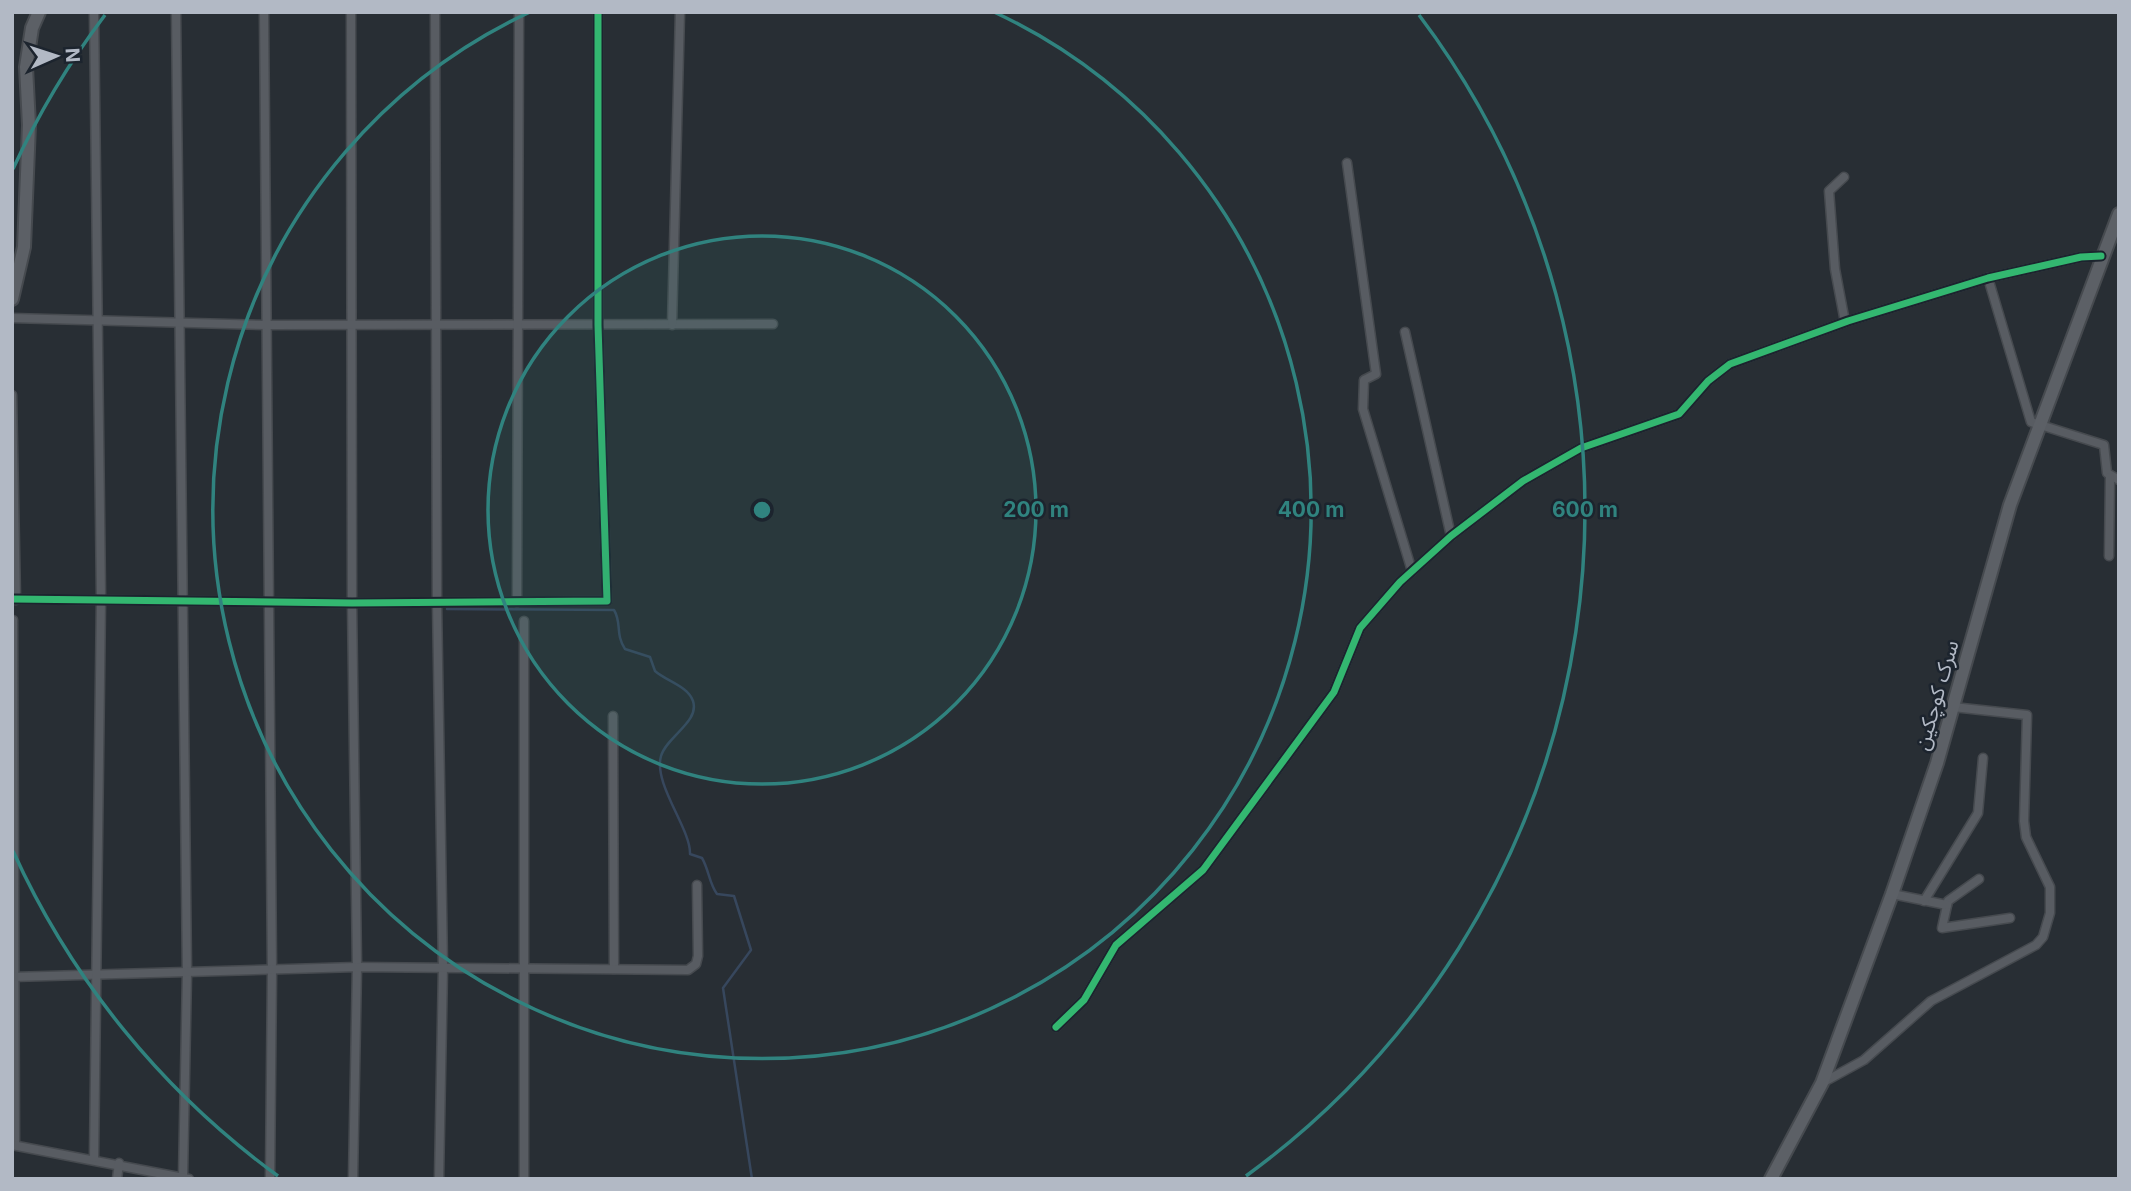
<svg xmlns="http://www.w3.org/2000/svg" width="2131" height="1191" viewBox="0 0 2131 1191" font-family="Inter,'Noto Sans Arabic',sans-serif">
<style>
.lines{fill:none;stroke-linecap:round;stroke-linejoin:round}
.stream{stroke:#37475d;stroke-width:2.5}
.street-casing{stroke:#464a4f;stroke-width:11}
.secondary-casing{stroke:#464a4f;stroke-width:16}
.street{stroke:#585c62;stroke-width:8}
.secondary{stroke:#5c6066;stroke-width:12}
.cycleway-casing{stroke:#1c242e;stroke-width:11}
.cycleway{stroke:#33b770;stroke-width:7}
.ring{fill:none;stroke:#30837f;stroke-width:3.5}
.labels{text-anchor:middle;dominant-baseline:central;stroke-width:5;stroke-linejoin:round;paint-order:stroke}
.street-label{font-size:21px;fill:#b2b9c5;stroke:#1c242e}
.centre{fill:#30837f;stroke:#1c242e;stroke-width:3.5}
.ring-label{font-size:21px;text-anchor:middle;font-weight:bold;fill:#30837f;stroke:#1c242e;stroke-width:5;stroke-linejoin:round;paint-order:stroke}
</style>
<rect width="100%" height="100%" fill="#282e34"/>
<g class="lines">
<!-- stream -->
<path class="stream" d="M447 609 614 610C622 623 615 634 625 649L650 657 655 671C666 681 688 686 693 701 700 722 666 737 661 756 653 784 691 829 690 854L702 858C709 870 709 883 717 894L734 896 751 950 723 988 752 1179"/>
<defs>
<g id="street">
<polyline points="176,12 187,973 183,1177"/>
<polyline points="264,12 272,971 270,1179"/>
<polyline points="351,12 352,603 357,967 353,1179"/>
<polyline points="435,12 437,602 443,967 439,1179"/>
<polyline points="1347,163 1376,374 1364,380 1363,409 1412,571"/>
<polyline points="1844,177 1829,191 1835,269 1845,322"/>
<polyline points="1988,278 2031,422 2104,445 2107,473 2119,480"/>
<polyline points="12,318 267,325 773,324"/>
<polyline points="672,325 680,12"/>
<polyline points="1405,332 1451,536"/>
<polyline points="12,395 16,600"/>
<polyline points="2109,556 2110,477"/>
<polyline points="12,599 352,603 607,601 598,325 598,12"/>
<polyline points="517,602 519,12"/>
<polyline points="13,620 15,1145"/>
<polyline points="613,716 614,969"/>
<polyline points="1979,879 1948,901 1942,928 2010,918"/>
<polyline points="1892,894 1947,905"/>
<polyline points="1924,901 1978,813 1983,758"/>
<polyline points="12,977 357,967 688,970 696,964 698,956 697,885"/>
<polyline points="1056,1027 1084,1000 1116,945 1203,870 1334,692 1360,628 1400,582 1451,536 1523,481 1581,448 1679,414 1708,381 1730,364 1848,321 1988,278 2081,257 2101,256"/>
<polyline points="1822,1083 1864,1060 1931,1001 2036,945 2043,937 2050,913 2050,887 2026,837 2024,821 2027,715 1953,707"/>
<polyline points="12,1145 189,1179"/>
<polyline points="94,1158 101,598 94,12"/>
<polyline points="117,1179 119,1163"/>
<polyline points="524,1179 524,621"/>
</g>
<g id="secondary">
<polyline points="12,299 24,247 29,125 26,67 32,28 39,12"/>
<polyline points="1771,1179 1822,1083 1892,894 1937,763 2010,505 2119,214"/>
</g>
</defs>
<!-- street casing -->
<use href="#street" class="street-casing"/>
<!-- secondary casing -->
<use href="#secondary" class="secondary-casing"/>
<!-- street -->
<use href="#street" class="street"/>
<!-- secondary -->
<use href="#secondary" class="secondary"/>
<defs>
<g id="cycleway">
<polyline points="12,599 352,603 607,601 598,325 598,12"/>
<polyline points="1056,1027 1084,1000 1116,945 1203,870 1334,692 1360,628 1400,582 1451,536 1523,481 1581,448 1679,414 1708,381 1730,364 1848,321 1988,278 2081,257 2101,256"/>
</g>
</defs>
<!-- cycleway casing -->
<use href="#cycleway" class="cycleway-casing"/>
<!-- cycleway -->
<use href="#cycleway" class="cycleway"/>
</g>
<!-- distance rings -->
<circle cx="762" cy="510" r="274" fill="#30837f" fill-opacity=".12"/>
<g class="ring">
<circle cx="762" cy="510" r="274"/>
<path d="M994 12A549 549 0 1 1 530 12"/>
<path d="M278 1176A823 823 0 0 1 13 851M13 169A823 823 0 0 1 105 15M1419 15A823 823 0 0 1 1246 1176"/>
</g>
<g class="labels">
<!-- street labels -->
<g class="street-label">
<text transform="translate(1936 695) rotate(-74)">سرک کوچکین</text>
</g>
</g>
<circle cx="762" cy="510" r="10" class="centre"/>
<g class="ring-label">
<text x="1036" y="517">200 m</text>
<text x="1311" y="517">400 m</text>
<text x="1585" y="517">600 m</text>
</g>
<!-- border -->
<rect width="2131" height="1191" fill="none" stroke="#b2b9c5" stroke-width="28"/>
<!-- north arrow -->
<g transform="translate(56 56) rotate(87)" stroke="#1c242e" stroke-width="5" paint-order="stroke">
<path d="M0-5L12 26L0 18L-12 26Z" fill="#b2b9c5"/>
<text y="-10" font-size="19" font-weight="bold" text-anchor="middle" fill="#b2b9c5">N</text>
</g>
</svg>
